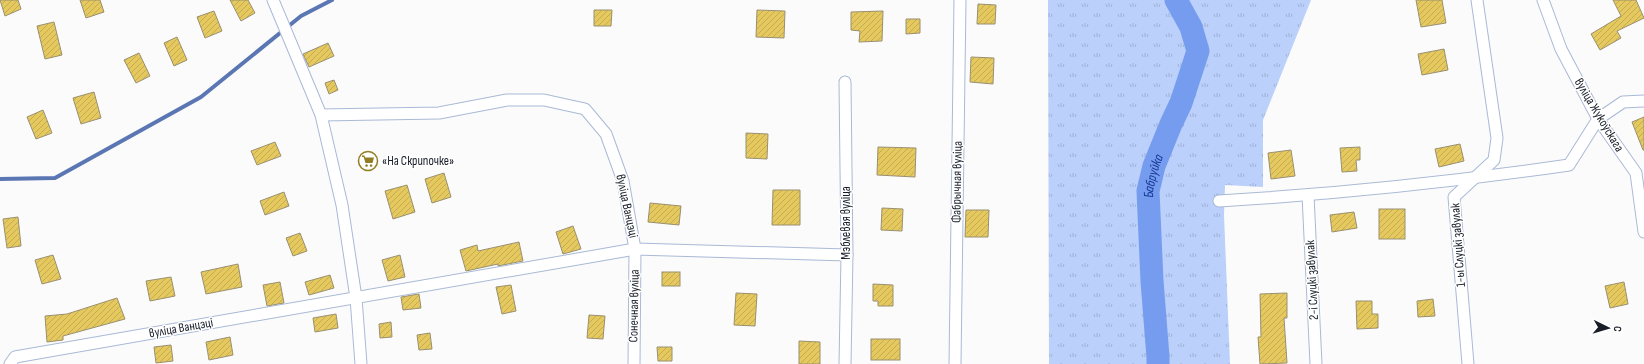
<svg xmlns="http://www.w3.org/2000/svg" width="1644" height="364" viewBox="0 0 1644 364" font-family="'Sofia Sans Condensed',sans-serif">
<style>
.grass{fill:url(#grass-tufts)}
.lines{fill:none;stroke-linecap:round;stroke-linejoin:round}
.stream{stroke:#5a76b3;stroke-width:4}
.river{stroke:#769cef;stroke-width:23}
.building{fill:url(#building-hatch);stroke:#999071}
.street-casing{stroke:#aab9d6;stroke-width:13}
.street{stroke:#fff;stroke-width:11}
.labels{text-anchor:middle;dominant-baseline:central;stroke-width:3;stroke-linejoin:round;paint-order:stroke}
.street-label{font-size:13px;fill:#181d28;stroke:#fff}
.poi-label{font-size:13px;fill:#181d28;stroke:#fff;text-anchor:start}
.water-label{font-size:14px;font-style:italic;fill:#163997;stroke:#fff}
</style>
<defs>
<pattern id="grass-tufts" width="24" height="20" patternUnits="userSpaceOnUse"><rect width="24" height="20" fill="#bbd0fa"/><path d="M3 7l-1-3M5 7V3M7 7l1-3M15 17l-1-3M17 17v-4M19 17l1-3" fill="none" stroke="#a0b2d6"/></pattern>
<pattern id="building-hatch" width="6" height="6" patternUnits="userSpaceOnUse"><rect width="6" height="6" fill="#e5c95f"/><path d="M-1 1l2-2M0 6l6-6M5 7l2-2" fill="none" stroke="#c4ac53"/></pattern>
</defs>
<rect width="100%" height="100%" fill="#fbfbfb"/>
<!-- grass -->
<polygon class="grass" points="1048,0 1311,0 1263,120 1263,187 1225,185 1224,215 1230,364 1049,364"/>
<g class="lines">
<!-- stream -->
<polyline class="stream" points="0,179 55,178 201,97 301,16 332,0"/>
<!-- river -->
<path class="river" id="s1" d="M1158 364V357L1152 281 1148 191 1154 166 1171 124 1181 103 1198 51 1191 27 1176 0"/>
</g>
<!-- building -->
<g class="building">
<polygon points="0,0 18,0 21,9 5,16"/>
<polygon points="80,0 100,0 104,12 86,18"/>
<polygon points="230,0 248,0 255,13 241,21"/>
<polygon points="1416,0 1442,0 1446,23 1421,27"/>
<polygon points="1613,0 1636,0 1644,18 1617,31 1621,38 1600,50 1591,34 1621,16"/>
<polygon points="978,4 996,5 995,24 977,24"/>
<polygon points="594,10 612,10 611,26 594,26"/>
<polygon points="757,10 785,11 784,38 756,37"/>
<polygon points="214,11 222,31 205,38 197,17"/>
<polygon points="883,11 882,41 859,42 860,31 851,30 851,12"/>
<polygon points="906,19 920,19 920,33 906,34"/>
<polygon points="54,22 62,55 45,59 37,26"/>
<polygon points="177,37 187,60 174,66 164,43"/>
<polygon points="328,43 334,56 309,67 303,54"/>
<polygon points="1444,49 1448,70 1422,75 1418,54"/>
<polygon points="139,53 150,76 136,83 124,60"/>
<polygon points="971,57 994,58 993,84 970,82"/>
<polygon points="334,80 338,90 329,94 325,83"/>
<polygon points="94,92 101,118 81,124 73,98"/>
<polygon points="43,110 52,133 36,139 27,117"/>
<polygon points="1644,117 1644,150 1643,150 1632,122"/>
<polygon points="746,133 768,134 767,159 746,158"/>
<polygon points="275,142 281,156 257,165 251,151"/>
<polygon points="1460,144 1464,161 1439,167 1435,149"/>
<polygon points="878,147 916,148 915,177 877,175"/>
<polygon points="1360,147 1360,160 1356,160 1357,171 1342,172 1340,148"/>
<polygon points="1291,150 1295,176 1271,179 1268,153"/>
<polygon points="444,173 451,197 432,203 425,179"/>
<polygon points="407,185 415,212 393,219 385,191"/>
<polygon points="773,190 800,190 800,225 772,225"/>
<polygon points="284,192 289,206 265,215 260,201"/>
<polygon points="650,203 681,206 679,225 648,222"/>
<polygon points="882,208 903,209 902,231 881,230"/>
<rect x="1379" y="209" width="26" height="30"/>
<polygon points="966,210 989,210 988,237 965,237"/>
<polygon points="1354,212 1357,228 1332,232 1330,215"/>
<polygon points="18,217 21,246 7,248 3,219"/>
<polygon points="573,226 581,249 563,254 556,232"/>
<polygon points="300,233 307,251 293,256 286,238"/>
<polygon points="519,242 523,261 498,266 498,264 466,271 460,250 477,245 478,251"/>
<polygon points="53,255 61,279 42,284 35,260"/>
<polygon points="400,255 405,277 388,281 382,260"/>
<polygon points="238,264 242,287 206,294 201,272"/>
<rect x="662" y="272" width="18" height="14"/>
<polygon points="330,275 334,288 309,295 305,282"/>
<polygon points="171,277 175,296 150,301 146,281"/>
<polygon points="280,282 284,303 267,306 263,285"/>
<polygon points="1624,282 1628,304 1610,308 1605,286"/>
<polygon points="873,284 893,285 893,306 878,306 878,301 873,301"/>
<polygon points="511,285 516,311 502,314 496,287"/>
<polygon points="736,293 757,294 755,326 734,325"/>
<polygon points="1287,293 1287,318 1284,318 1287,363 1260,364 1258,337 1261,337 1260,294"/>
<polygon points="419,294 421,308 403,310 401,297"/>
<polygon points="117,298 125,319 63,336 63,340 47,342 45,316 67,314"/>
<polygon points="1433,299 1435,316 1418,317 1417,301"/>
<polygon points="1356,301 1372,301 1372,314 1378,314 1378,328 1357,329"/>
<polygon points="336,314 338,328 315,332 313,318"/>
<polygon points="589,315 605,316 603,339 587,338"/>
<polygon points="391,322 392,337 380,338 379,324"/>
<polygon points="430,333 432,349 419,350 417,335"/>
<polygon points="230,337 233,355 209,360 206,342"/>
<rect x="871" y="339" width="29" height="21"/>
<polygon points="799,341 820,342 820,364 799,364"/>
<polygon points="171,345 173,361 156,363 154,347"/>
<polygon points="657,347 672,347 672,361 658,361"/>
</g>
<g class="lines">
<defs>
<g id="street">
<polyline points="273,0 321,115 342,205 356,298 361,364"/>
<polyline points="1543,0 1561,49 1598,119 1636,173 1644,232"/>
<polyline points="845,82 847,255 845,364"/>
<polyline points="321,115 439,113 507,100 544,100 585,109 606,134 623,181 635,249 634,364"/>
<polyline points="1308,195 1316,364"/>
<path d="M1219 201C1336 194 1452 182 1569 165L1598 119 1623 102 1644 101"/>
<polyline points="10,364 15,357 635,249 847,255"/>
<polyline points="955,364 960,0"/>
<polyline points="1468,364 1454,197 1494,160 1497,138 1477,0"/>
</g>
</defs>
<!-- street casing -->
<use href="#street" class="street-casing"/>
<!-- street -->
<use href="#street" class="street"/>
</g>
<!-- icons -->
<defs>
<symbol id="supermarket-ring" viewBox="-11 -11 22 22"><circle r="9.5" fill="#fff" stroke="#937d24" stroke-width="1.5"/><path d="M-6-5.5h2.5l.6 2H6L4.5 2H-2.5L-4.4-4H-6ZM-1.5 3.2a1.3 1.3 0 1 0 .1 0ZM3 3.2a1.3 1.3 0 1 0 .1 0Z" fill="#937d24"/></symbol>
</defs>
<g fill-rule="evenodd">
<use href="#supermarket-ring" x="357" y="150" width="22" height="22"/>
</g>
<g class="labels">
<!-- street labels -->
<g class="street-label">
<text transform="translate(1599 115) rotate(59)">вуліца Жукоўскага</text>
<text transform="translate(957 182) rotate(-89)">Фабрычная вуліца</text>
<text transform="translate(627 206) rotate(78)">вуліца Ванцэці</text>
<text transform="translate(846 223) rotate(-90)">Мэблевая вуліца</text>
<text transform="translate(1458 245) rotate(-94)">1-ы Слуцкі завулак</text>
<text transform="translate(1312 280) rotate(-93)">2-і Слуцкі завулак</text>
<text transform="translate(634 306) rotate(-89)">Сонечная вуліца</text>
<text transform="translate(181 328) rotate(-10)">вуліца Ванцэці</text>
</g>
<!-- poi labels -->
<g class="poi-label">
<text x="382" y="161">«На Скрипочке»</text>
</g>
<!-- water labels -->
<g class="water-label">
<text stroke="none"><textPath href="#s1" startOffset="189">Бабруйка</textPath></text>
</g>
</g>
<!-- north arrow -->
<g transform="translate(1608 328) rotate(95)" stroke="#ffffff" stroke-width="3" paint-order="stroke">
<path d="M0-3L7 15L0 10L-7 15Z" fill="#181d28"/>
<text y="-6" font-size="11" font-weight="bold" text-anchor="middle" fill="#181d28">С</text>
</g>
</svg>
